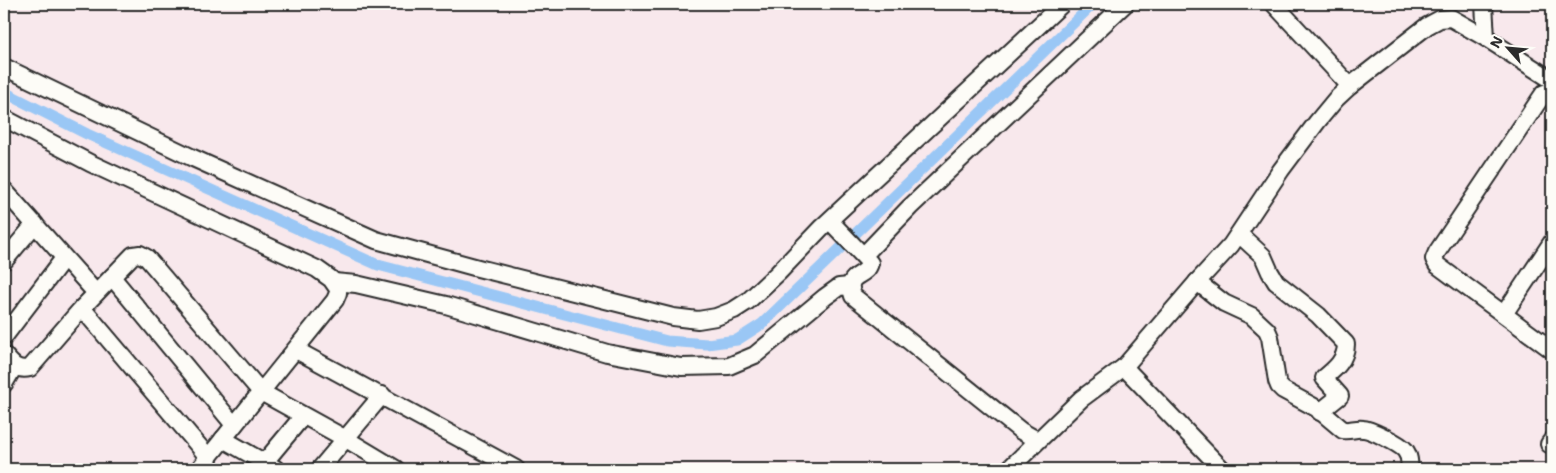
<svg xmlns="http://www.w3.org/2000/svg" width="1556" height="473" viewBox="0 0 1556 473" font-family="'Shantell Sans',sans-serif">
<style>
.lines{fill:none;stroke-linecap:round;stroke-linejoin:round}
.canal{stroke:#9ac7f5;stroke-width:11}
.minor-casing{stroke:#2b2b2b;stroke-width:20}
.minor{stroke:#fdfcf7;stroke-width:16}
</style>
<rect width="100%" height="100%" fill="#f8e8ec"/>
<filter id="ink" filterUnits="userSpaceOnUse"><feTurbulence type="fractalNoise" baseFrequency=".02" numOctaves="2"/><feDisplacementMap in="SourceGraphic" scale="10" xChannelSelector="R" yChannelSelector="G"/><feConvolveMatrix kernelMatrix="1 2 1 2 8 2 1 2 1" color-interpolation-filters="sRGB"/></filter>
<g filter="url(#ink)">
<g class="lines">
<!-- canal -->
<polyline class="canal" points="4,92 87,134 378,265 667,341 707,344 737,340 762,324 1093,4"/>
<defs>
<g id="minor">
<polyline points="1484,4 1486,38"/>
<polyline points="4,67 193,158 376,240 478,268 673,317 698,320 716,317 734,310 748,301 778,273 822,227 1062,4"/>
<polyline points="1350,86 1427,26 1440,19 1451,18 1486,38 1552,80"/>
<polyline points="1544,93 1437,252 1434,259 1437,265 1552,350"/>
<polyline points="4,118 90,163 317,269 331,279 338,289 338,293 335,300 199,469"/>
<polyline points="4,190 96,293"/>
<path d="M830 221 870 263C866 279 844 272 853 296L1021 431 1037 440"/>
<path d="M1239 234 1263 256 1270 272 1276 282 1318 315 1346 344C1346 360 1335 369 1324 378L1340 396 1320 412"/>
<polyline points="864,255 910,207 1125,4"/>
<polyline points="4,261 35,224"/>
<polyline points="112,277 234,425"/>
<polyline points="334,282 356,284 446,305 607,353 681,367 729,366 755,355 825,297 839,287 850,286"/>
<path d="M1197 282 1224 303 1252 316 1267 330 1270 337 1277 381 1279 386 1283 390 1318 409 1343 430C1350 431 1356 428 1363 429 1370 429 1400 444 1405 450 1409 455 1410 463 1409 469"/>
<polyline points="82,308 209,458"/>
<polyline points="1504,314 1552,242"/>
<polyline points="4,337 64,258"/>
<polyline points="296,350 516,469"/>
<path d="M4 355C12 364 16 371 30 368L82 308 133 255 140 254 147 258 261 392 346 439 396 469"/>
<polyline points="1124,367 1222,469"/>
<polyline points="4,384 14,367"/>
<polyline points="223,439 276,469"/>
<polyline points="1549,444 1552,440"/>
<polyline points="259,469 303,416"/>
<polyline points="320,469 382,395"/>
<polyline points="1009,469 1081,399 1124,367 1197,282 1231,245 1281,170 1317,122 1336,99 1350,86 1274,4"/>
</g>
</defs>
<!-- minor casing -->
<use href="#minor" class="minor-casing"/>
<!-- minor -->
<use href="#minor" class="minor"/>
</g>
</g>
<!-- margin -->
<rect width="1556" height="473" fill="none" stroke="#fdfcf7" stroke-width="20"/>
<rect x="10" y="10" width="1536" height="453" fill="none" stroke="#2b2b2b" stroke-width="2" filter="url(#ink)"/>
<!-- north arrow -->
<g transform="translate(1508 48) rotate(297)" stroke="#fdfcf7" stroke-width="4" paint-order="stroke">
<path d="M0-4L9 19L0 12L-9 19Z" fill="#2b2b2b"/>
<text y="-8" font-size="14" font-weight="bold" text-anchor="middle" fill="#2b2b2b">N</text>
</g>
</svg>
